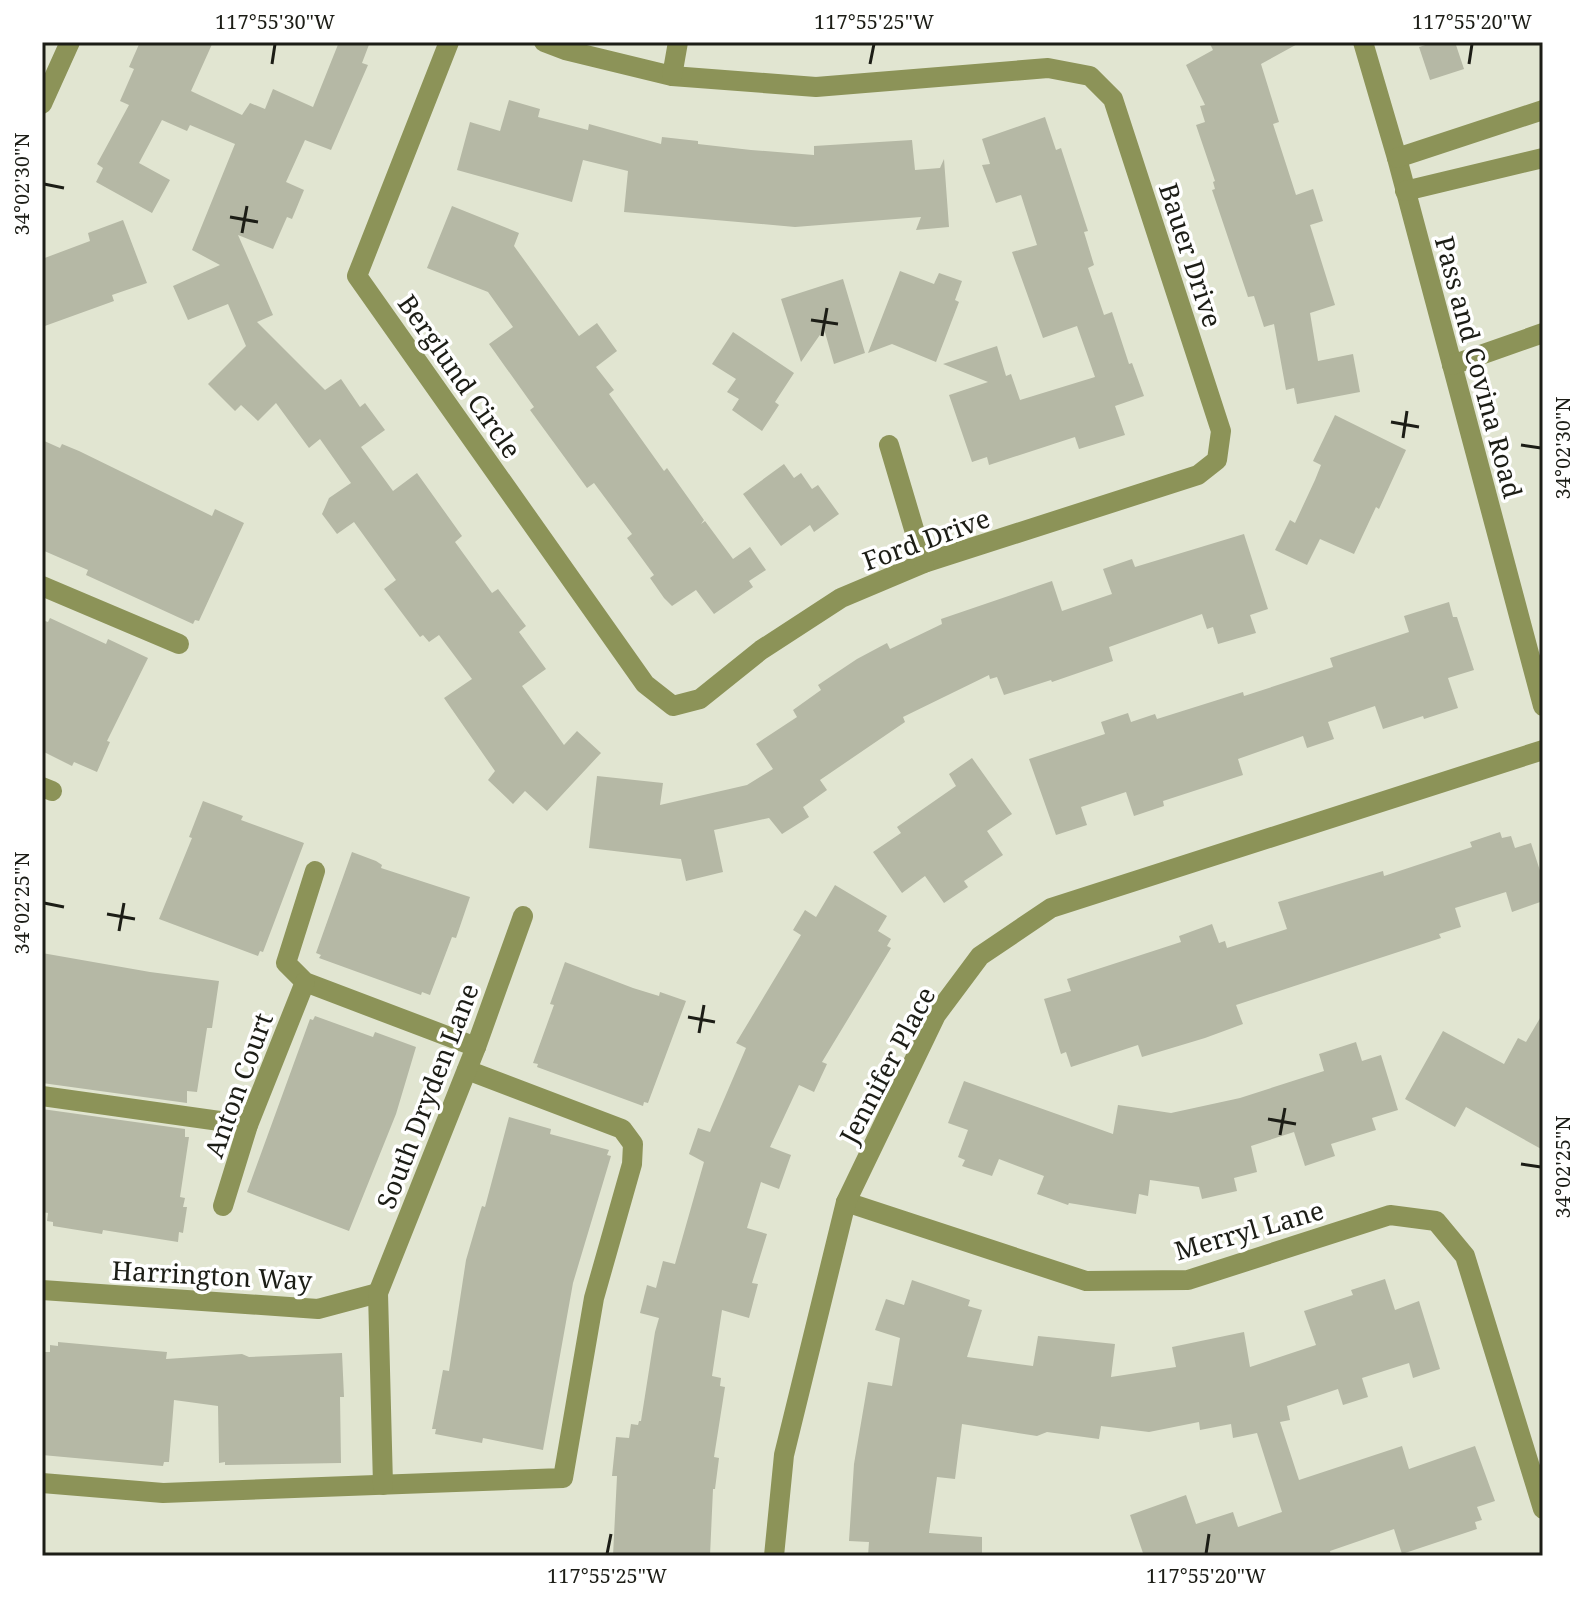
<svg xmlns="http://www.w3.org/2000/svg" width="1585" height="1598" viewBox="0 0 1585 1598" font-family="'Noto Serif',serif">
<style>
.building{fill:#b5b8a5}
.lines{fill:none;stroke-linecap:round;stroke-linejoin:round}
.minor{stroke:#8c9358;stroke-width:20}
.ticks{fill:none;stroke:#1c1d16;stroke-width:3}
.labels{text-anchor:middle;dominant-baseline:central;stroke-width:7;stroke-linejoin:round;paint-order:stroke}
.street-label{font-size:26px;fill:#1c1d16;stroke:#fff}
.neatline{fill:none;stroke:#1c1d16;stroke-width:3}
.ticks-label{font-size:20px;text-anchor:middle;fill:#1c1d16}
</style>
<rect width="100%" height="100%" fill="#e1e5d1"/>
<!-- building -->
<g class="building">
<polygon points="140,42 213,42 191,91 242,115 250,103 265,109 273,89 313,107 339,42 370,42 362,63 368,65 331,150 305,140 286,182 304,190 292,219 287,217 273,249 238,235 273,315 257,322 325,390 341,379 360,407 365,403 385,430 361,447 393,491 417,473 462,536 455,542 492,593 498,589 526,626 519,632 546,669 522,686 564,745 577,731 601,753 547,811 525,791 513,804 488,780 495,771 444,698 472,679 439,635 429,642 423,635 420,637 384,589 396,580 354,522 337,534 322,514 329,498 351,483 320,439 309,448 276,403 258,421 241,405 235,411 208,384 246,346 228,304 188,320 173,286 220,265 192,250 235,144 190,125 187,131 162,120 139,163 170,180 152,213 96,182 103,168 97,164 129,105 120,101 134,69 129,67"/>
<polygon points="1209,42 1301,42 1261,64 1279,122 1273,124 1296,195 1313,189 1323,221 1310,225 1335,305 1310,313 1318,361 1353,354 1360,392 1297,404 1294,388 1286,390 1274,324 1264,327 1254,296 1248,297 1212,190 1215,189 1213,182 1215,181 1196,125 1205,122 1200,106 1205,105 1186,65 1213,50"/>
<polygon points="1435,42 1455,42 1464,69 1430,80 1419,47"/>
<polygon points="509,100 540,109 538,117 588,130 589,124 661,144 662,137 698,141 698,144 751,150 814,155 814,146 912,140 915,170 940,168 944,159 949,227 916,230 921,217 795,227 624,212 628,171 583,160 572,202 457,170 470,122 500,131"/>
<polygon points="1045,117 1056,150 1061,148 1088,231 1084,232 1094,265 1088,268 1104,315 1112,312 1129,364 1132,363 1144,396 1115,406 1125,435 1079,449 1075,437 989,465 987,457 972,462 949,395 988,382 943,364 997,346 1006,376 1011,374 1020,400 1095,377 1077,326 1043,338 1012,252 1037,245 1021,195 996,203 982,165 990,164 982,139"/>
<polygon points="452,206 519,233 514,246 579,336 597,323 617,351 596,367 614,390 609,394 664,471 667,468 704,520 701,524 705,521 733,559 750,547 766,570 749,581 753,587 714,614 696,590 672,606 664,598 650,578 654,575 627,538 632,534 594,483 587,488 530,410 534,407 489,344 513,327 488,292 427,268"/>
<polygon points="123,220 147,283 112,295 114,301 42,327 42,259 90,241 88,233"/>
<polygon points="900,271 934,284 939,273 962,281 955,300 959,302 936,362 892,344 868,353"/>
<polygon points="843,279 865,353 834,364 824,329 801,362 781,299"/>
<polygon points="733,332 794,373 775,402 779,405 762,431 732,410 739,399 727,392 736,379 712,364"/>
<polygon points="1335,415 1406,450 1379,509 1376,507 1354,554 1320,539 1307,565 1275,550 1290,520 1295,523 1315,480 1321,465 1313,461"/>
<polygon points="42,440 60,448 62,444 79,451 212,516 215,509 244,523 199,621 195,620 193,624 86,575 88,570 42,550"/>
<polygon points="784,464 794,478 801,473 812,489 818,485 839,514 814,532 810,525 781,546 743,494"/>
<polygon points="1244,534 1268,609 1250,615 1256,633 1218,644 1213,627 1207,629 1202,614 1109,647 1113,661 1052,682 1051,680 1004,695 997,677 990,679 989,675 903,717 905,722 820,780 827,790 803,807 809,817 782,834 769,818 714,830 723,872 686,881 681,859 589,848 597,776 663,783 660,805 747,785 773,769 756,744 797,717 793,710 821,690 818,685 857,659 887,643 890,649 942,624 941,619 1052,581 1062,611 1112,594 1103,569 1132,559 1135,567"/>
<polygon points="1449,602 1453,617 1457,617 1474,670 1448,678 1458,708 1424,719 1423,716 1383,729 1375,706 1328,722 1334,739 1307,748 1303,736 1238,759 1243,775 1163,801 1164,806 1134,816 1126,792 1081,807 1087,825 1056,835 1029,759 1105,734 1101,722 1128,713 1131,722 1155,714 1157,719 1243,692 1244,696 1333,667 1330,658 1409,632 1404,616"/>
<polygon points="50,618 106,644 108,639 148,658 107,741 110,742 97,772 74,762 72,766 42,751 42,620 48,622"/>
<polygon points="972,758 1012,814 987,831 1003,855 964,881 968,887 944,903 925,876 902,893 873,852 901,833 897,827 956,786 949,774"/>
<polygon points="203,801 243,816 241,820 304,843 263,952 260,951 258,956 159,919 192,838 189,837"/>
<polygon points="1500,832 1502,838 1511,836 1515,848 1531,843 1543,880 1543,901 1512,912 1506,892 1455,908 1461,927 1439,934 1441,938 1236,1005 1243,1024 1205,1038 1142,1057 1138,1045 1071,1067 1066,1052 1061,1054 1044,999 1071,991 1067,979 1181,942 1179,936 1212,924 1219,943 1225,941 1227,948 1287,929 1278,902 1383,871 1384,876 1472,847 1470,842"/>
<polygon points="352,852 376,861 382,865 381,868 470,897 456,938 452,937 430,995 422,992 421,995 319,958 321,955 316,953"/>
<polygon points="835,885 887,916 878,931 891,939 887,946 891,948 822,1062 827,1064 814,1092 799,1085 770,1147 791,1155 779,1189 761,1182 747,1228 767,1234 752,1283 758,1284 749,1318 722,1310 712,1376 721,1378 720,1386 725,1387 714,1457 719,1458 715,1489 713,1489 710,1556 613,1556 617,1476 612,1476 616,1437 629,1438 631,1424 638,1425 639,1421 641,1421 655,1332 659,1318 640,1313 647,1285 656,1288 663,1261 675,1264 704,1162 689,1154 698,1128 710,1132 746,1048 736,1043 801,935 793,930 805,910 816,917"/>
<polygon points="42,953 150,972 219,981 212,1028 207,1028 197,1092 187,1091 187,1103 42,1083"/>
<polygon points="565,962 633,988 659,996 660,992 686,1001 648,1103 644,1102 643,1106 537,1067 538,1064 533,1063 554,1005 550,1004"/>
<polygon points="1543,1013 1543,1150 1466,1107 1455,1127 1405,1099 1443,1031 1504,1064 1518,1038 1526,1042"/>
<polygon points="315,1016 373,1037 375,1032 416,1047 396,1114 349,1231 247,1192 310,1019 313,1020"/>
<polygon points="1356,1042 1362,1061 1381,1055 1398,1110 1372,1118 1376,1130 1331,1144 1335,1156 1305,1166 1294,1132 1251,1146 1257,1172 1234,1178 1237,1191 1202,1199 1199,1187 1150,1180 1148,1196 1139,1194 1136,1214 1069,1203 1068,1205 1037,1194 1044,1176 999,1159 992,1176 962,1166 965,1160 958,1157 968,1130 948,1123 964,1081 1113,1134 1118,1105 1171,1113 1240,1098 1324,1071 1319,1054"/>
<polygon points="42,1109 185,1129 185,1137 189,1137 180,1197 185,1198 183,1207 187,1207 183,1233 179,1232 178,1242 103,1230 102,1234 53,1226 53,1222 47,1221 48,1213 42,1212"/>
<polygon points="509,1117 551,1129 550,1134 609,1150 607,1155 611,1156 573,1283 543,1450 483,1438 482,1443 435,1434 436,1429 432,1429 443,1370 449,1371 466,1260 480,1212 482,1206 485,1207"/>
<polygon points="1385,1279 1395,1310 1419,1301 1440,1369 1413,1378 1409,1363 1362,1378 1368,1397 1343,1405 1338,1389 1287,1406 1290,1420 1280,1422 1299,1480 1402,1446 1409,1469 1475,1446 1495,1501 1477,1507 1482,1520 1475,1522 1477,1529 1402,1554 1394,1529 1330,1551 1331,1556 1144,1556 1130,1515 1186,1495 1196,1524 1233,1512 1238,1527 1282,1512 1257,1433 1233,1438 1231,1424 1200,1430 1199,1422 1149,1432 1101,1426 1099,1439 1047,1432 1037,1436 962,1424 955,1479 937,1477 929,1533 982,1537 982,1556 868,1556 869,1542 849,1541 854,1464 868,1382 892,1386 900,1338 875,1330 886,1299 904,1305 912,1280 970,1300 968,1306 982,1310 967,1357 1033,1366 1038,1336 1115,1344 1111,1377 1176,1367 1172,1347 1244,1332 1250,1367 1316,1345 1304,1311 1353,1295 1351,1290"/>
<polygon points="58,1342 167,1352 166,1359 242,1354 249,1357 342,1353 344,1397 340,1397 341,1463 225,1465 225,1462 219,1463 218,1406 174,1400 169,1462 164,1462 163,1466 42,1455 42,1352 50,1352 50,1345 58,1346"/>
</g>
<g class="lines">
<!-- minor -->
<g class="minor">
<polyline points="449,42 357,276 645,684 673,706 700,699 761,650 841,598 924,563 1198,475 1217,460 1221,431 1113,99 1090,76 1048,68 816,87 672,76 565,50 544,42"/>
<polyline points="1363,42 1397,158 1543,706"/>
<polyline points="672,76 678,42"/>
<polyline points="42,104 70,42"/>
<polyline points="1397,158 1543,110"/>
<polyline points="1405,191 1543,158"/>
<polyline points="1452,365 1543,333"/>
<polyline points="889,445 924,563"/>
<polyline points="42,586 179,644"/>
<polyline points="42,787 52,791"/>
<polyline points="315,871 286,963 305,982 476,1047"/>
<polyline points="42,1096 248,1125"/>
<polyline points="846,1202 1086,1281 1188,1280 1390,1215 1436,1221 1465,1256 1543,1509"/>
<polyline points="223,1206 248,1125 305,982"/>
<polyline points="42,1290 318,1309 378,1293"/>
<polyline points="42,1483 163,1493 563,1478 594,1298 632,1164 633,1144 622,1129 467,1070"/>
<polyline points="383,1485 378,1293 476,1047 523,916"/>
<polyline points="774,1556 784,1455 846,1202 936,1015 980,956 1051,908 1543,750"/>
</g>
</g>
<!-- ticks -->
<path class="ticks" d="M272 64 275 44M870 64 874 44M1469 64 1472 44M44 184 64 188M230 217 258 222M242 233 247 206M811 320 838 324M822 336 827 308M1391 422 1419 427M1403 438 1407 411M1521 445 1541 448M44 903 64 907M107 914 135 919M119 931 124 903M688 1017 715 1022M699 1033 704 1005M1268 1119 1296 1124M1280 1135 1285 1108M1521 1164 1541 1167M607 1554 611 1534M1206 1554 1209 1534"/>
<g class="labels">
<!-- street labels -->
<g class="street-label">
<text transform="translate(1191 255) rotate(72)">Bauer Drive</text>
<text transform="translate(1479 367) rotate(75)">Pass and Covina Road</text>
<text transform="translate(460 376) rotate(55)">Berglund Circle</text>
<text transform="translate(926 539) rotate(-20)">Ford Drive</text>
<text transform="translate(887 1065) rotate(-62)">Jennifer Place</text>
<text transform="translate(238 1085) rotate(-70)">Anton Court</text>
<text transform="translate(427 1096) rotate(-69)">South Dryden Lane</text>
<text transform="translate(1249 1230) rotate(-16)">Merryl Lane</text>
<text transform="translate(212 1275) rotate(3)">Harrington Way</text>
</g>
</g>
<!-- border -->
<rect width="1585" height="1598" fill="none" stroke="#ffffff" stroke-width="88"/>
<rect x="44" y="44" width="1497" height="1510" class="neatline"/>
<g class="ticks-label">
<text x="275" y="29">117°55'30"W</text>
<text x="874" y="29">117°55'25"W</text>
<text x="1472" y="29">117°55'20"W</text>
<text transform="translate(22 184) rotate(-90)" y="7">34°02'30"N</text>
<text transform="translate(1563 448) rotate(-90)" y="7">34°02'30"N</text>
<text transform="translate(22 903) rotate(-90)" y="7">34°02'25"N</text>
<text transform="translate(1563 1167) rotate(-90)" y="7">34°02'25"N</text>
<text x="607" y="1583">117°55'25"W</text>
<text x="1206" y="1583">117°55'20"W</text>
</g>
</svg>
